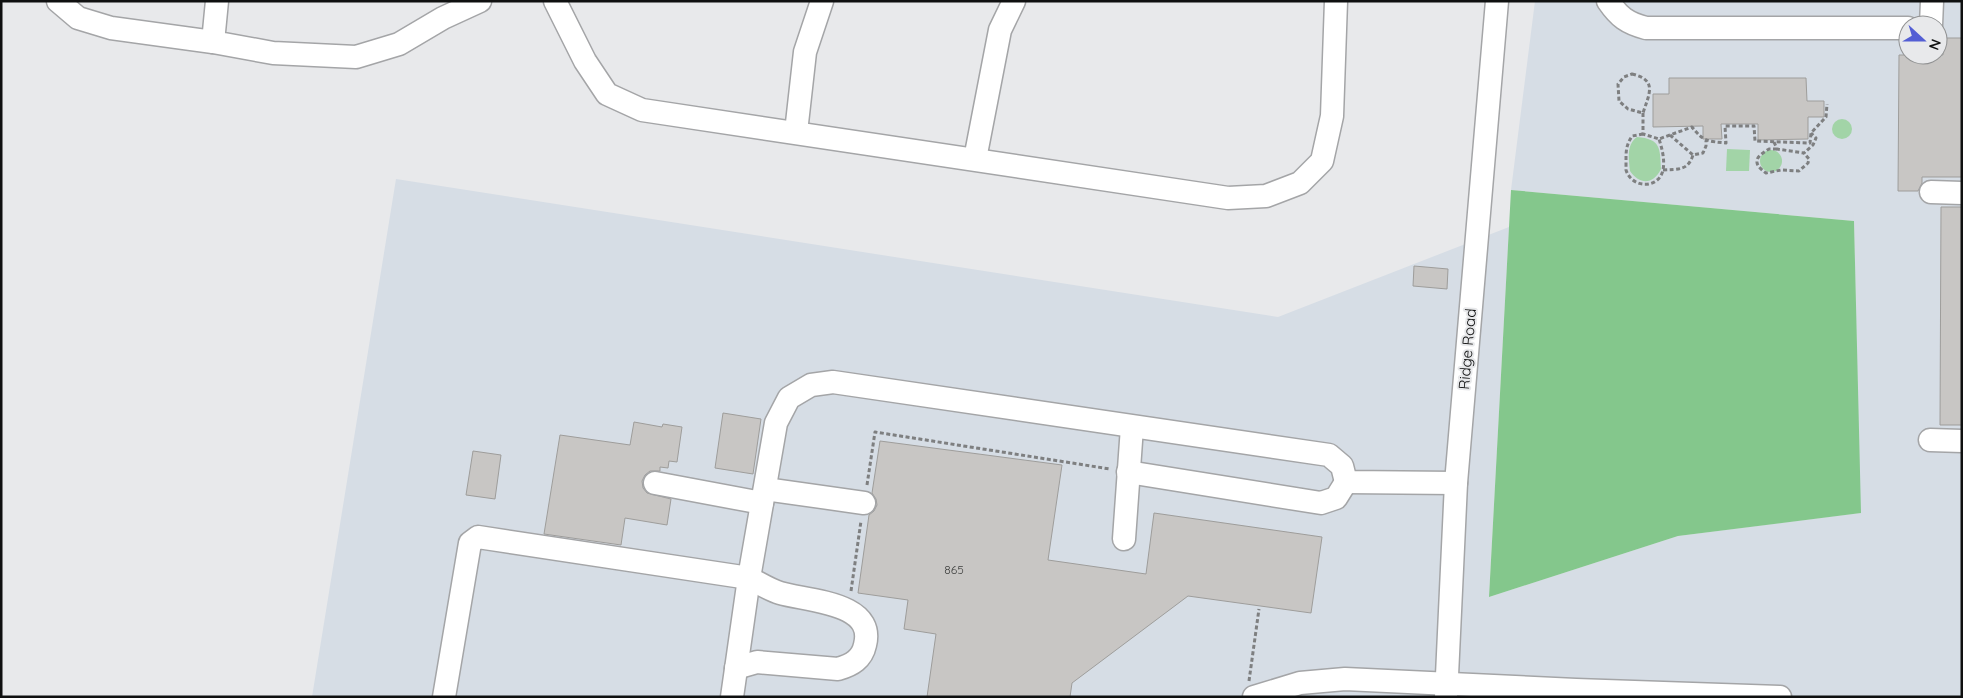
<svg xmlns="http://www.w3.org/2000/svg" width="1963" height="698" viewBox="0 0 1963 698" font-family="Quicksand,sans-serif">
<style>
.built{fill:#d6dde5;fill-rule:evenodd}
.green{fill:#a2d4a7}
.forest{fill:#84c78c}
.building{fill:#c8c6c4;stroke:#9e9d9b}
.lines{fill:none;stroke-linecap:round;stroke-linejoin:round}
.minor-casing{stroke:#a4a5a7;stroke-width:25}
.path{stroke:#7e7f80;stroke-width:3;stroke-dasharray:4 2.5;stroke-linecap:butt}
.minor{stroke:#fff;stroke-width:22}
.labels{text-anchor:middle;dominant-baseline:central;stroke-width:4;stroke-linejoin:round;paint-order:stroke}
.number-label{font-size:12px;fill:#3d3e3d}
.street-label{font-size:15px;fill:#0f1010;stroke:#e8e9eb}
</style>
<rect width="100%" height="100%" fill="#e8e9eb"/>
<!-- built -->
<path class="built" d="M1535 1H1962V697H312L396 179 1278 317 1509 227 1489 597 1678 536 1860 513 1854 221 1511 190ZM1908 25H1938V55H1908Z"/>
<!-- green -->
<g class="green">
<circle cx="1842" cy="129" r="10"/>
<path d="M1637 137C1661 139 1660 148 1661 169 1653 185 1640 185 1630 171 1629 159 1626 145 1637 137Z"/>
<polygon points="1727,149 1750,150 1749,171 1726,171"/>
<circle cx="1771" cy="161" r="11"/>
</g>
<!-- forest -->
<polygon class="forest" points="1511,190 1854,221 1861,513 1678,536 1489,597"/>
<!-- building -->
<g class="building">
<polygon points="1943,38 1962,38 1962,177 1922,177 1922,183 1918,191 1898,191 1899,55 1943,55"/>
<polygon points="1669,78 1806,78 1807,101 1824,101 1824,117 1808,117 1808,139 1758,140 1758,124 1721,124 1722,139 1703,139 1703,126 1653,127 1653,94 1669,94"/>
<polygon points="1941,207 1962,207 1962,425 1940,425"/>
<polygon points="1414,266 1448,269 1447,289 1413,286"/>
<polygon points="723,413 761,419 753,474 715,468"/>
<polygon points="634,422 662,427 663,424 682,427 677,462 669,461 668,468 660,467 660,471 650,471 645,475 642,481 643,488 647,493 671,499 667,525 625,518 621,545 544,534 560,435 630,445"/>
<polygon points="880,441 1062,465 1048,560 1146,574 1154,513 1322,537 1311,613 1188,596 1072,683 1070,697 927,697 936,634 904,629 908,600 858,593 869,515 874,511 877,505 876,499 872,493"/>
<polygon points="473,451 501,455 495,499 466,495"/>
</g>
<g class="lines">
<defs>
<g id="minor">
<polyline points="58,1 78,18 111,28 213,42"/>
<polyline points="217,1 213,42 273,53 356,57 399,44 443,18 480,1"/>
<polyline points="555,1 585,61 607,94 642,110 1228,198 1266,196 1300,183 1322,161 1332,116 1336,1"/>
<path d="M1608 1C1619 17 1627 23 1646 28H1908"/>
<polyline points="1931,25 1932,1"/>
<polyline points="796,132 805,52 822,1"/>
<polyline points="975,159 1000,30 1014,1"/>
<polyline points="1931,192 1962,193"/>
<polyline points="1930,440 1962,441"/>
<polyline points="1128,472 1321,503 1336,498 1346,482"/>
<polyline points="655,483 762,503"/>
<polyline points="765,489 864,503"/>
<polyline points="1124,539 1132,427"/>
<path d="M444 697 470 543 478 537 749 578C759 583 770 590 780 593 807 601 876 602 865 645 862 659 852 665 838 669L757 662 736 668"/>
<polyline points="732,697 749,578 776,423 789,398 811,385 833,382 1329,455 1342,466 1346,482 1456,483"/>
<polyline points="1254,697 1300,683 1345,679 1576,690 1780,697"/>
<polyline points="1446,697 1456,483 1497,1"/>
</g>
</defs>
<!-- minor casing -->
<use href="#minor" class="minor-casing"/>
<!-- path -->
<g class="path">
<path d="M1632 74C1658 80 1649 94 1643 113L1628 109 1619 101 1618 84 1624 77Z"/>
<path d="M1643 113V134L1659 139 1692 127C1704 142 1707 141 1726 143L1725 126H1754L1755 141 1810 143 1811 133 1826 117 1827 104"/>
<path d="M1643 134 1632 136C1627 144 1626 149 1626 158 1626 162 1626 167 1626 170 1632 189 1659 189 1663 170 1665 160 1662 148 1659 139"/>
<polyline points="1670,135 1693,155"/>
<polyline points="1774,142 1777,149 1804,153 1813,145 1816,138 1811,133"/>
<path d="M1777 149H1769C1755 157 1752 163 1766 173L1781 170 1799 171 1808 163 1809 159 1804 153"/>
<path d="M1663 170C1678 169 1688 171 1693 155L1703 153 1706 146V141"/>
<polyline points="867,485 875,432 1110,469"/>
<polyline points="851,591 861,521"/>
<polyline points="1249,681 1259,609"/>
</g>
<!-- minor -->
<use href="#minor" class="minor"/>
</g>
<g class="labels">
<!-- number labels -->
<g class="number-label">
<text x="954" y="569">865</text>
</g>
<!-- street labels -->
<g class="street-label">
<text transform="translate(1467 349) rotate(-85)">Ridge Road</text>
</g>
</g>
<!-- border -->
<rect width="1963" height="698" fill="none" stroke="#0f1010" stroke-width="5"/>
<!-- north arrow -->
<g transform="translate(1923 40) rotate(111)"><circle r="24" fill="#e8e9eb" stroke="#919293"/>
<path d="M0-4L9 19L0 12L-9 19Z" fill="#535ed4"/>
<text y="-8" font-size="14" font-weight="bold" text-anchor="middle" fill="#0f1010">N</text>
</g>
</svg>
